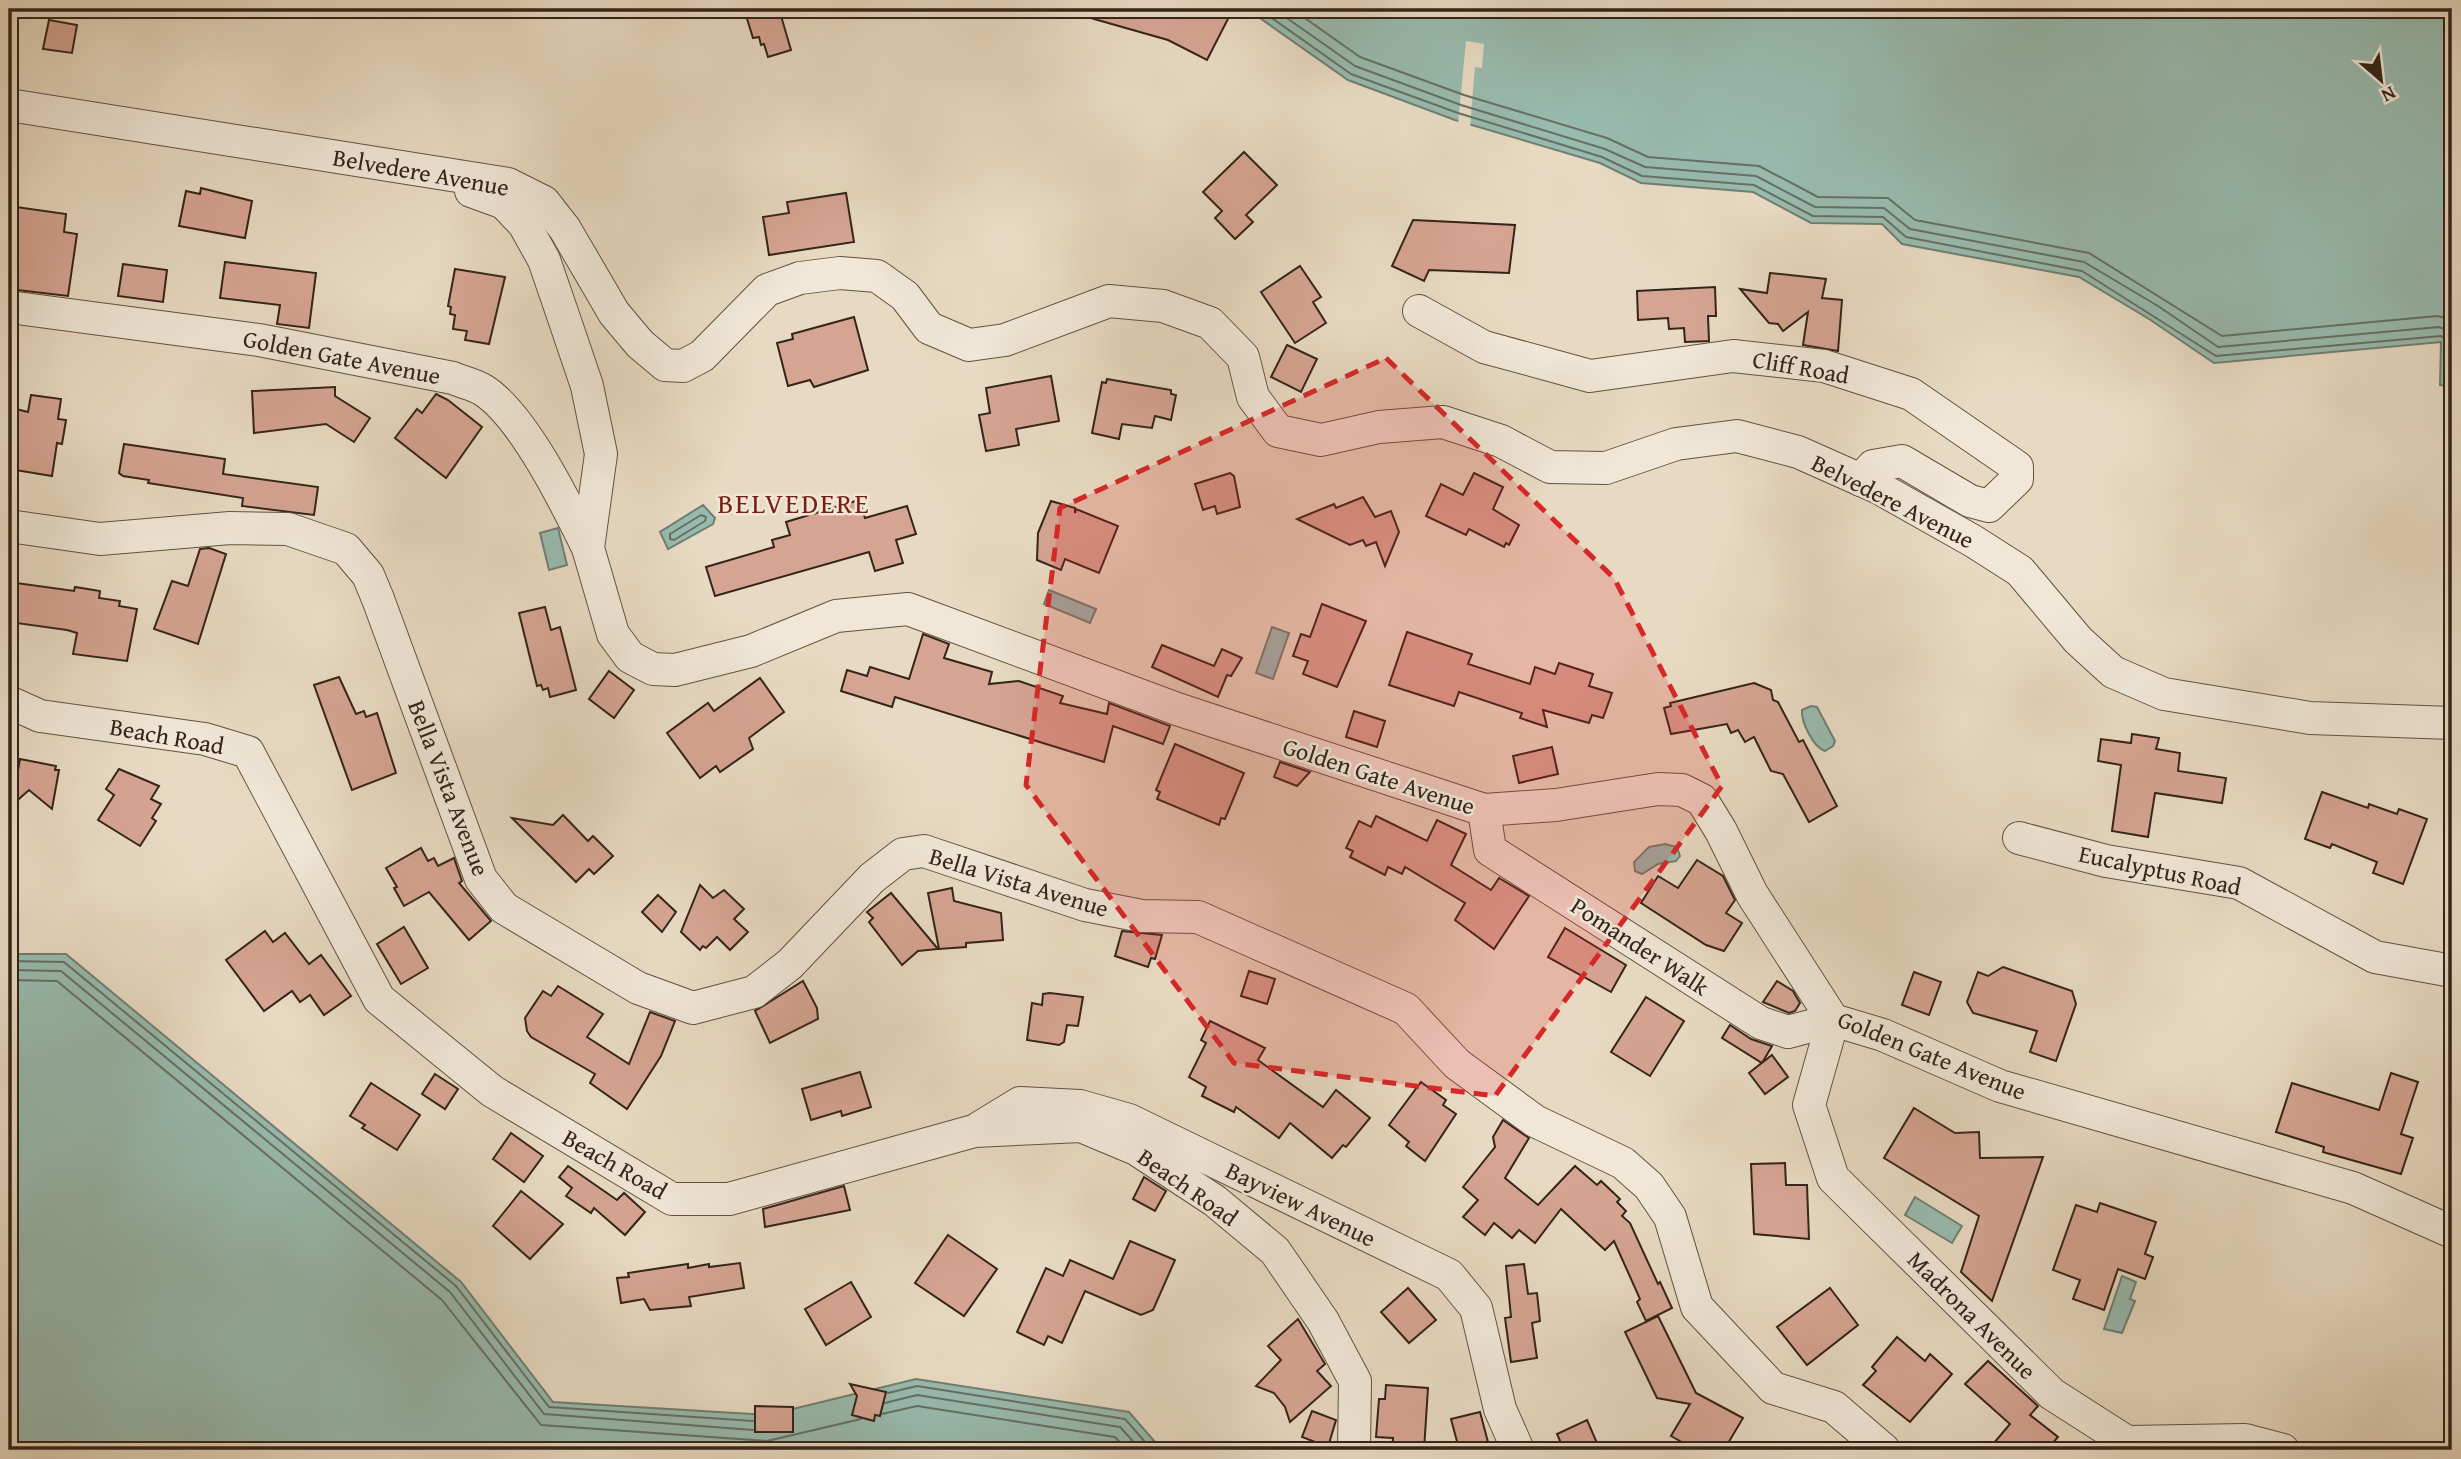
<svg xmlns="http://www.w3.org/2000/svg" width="2461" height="1459" viewBox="0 0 2461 1459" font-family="'Gentium Book Plus',serif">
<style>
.water{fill:#98bbaf;stroke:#707f73;stroke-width:2}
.pier{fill:#e8dac2}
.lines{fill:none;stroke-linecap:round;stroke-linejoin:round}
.shore{stroke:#667064;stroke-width:2}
.building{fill:#d6a493;stroke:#342419;stroke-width:2}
.minor-casing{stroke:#615243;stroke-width:34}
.minor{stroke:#f0e7d7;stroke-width:32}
.marked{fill:#d62828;fill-opacity:0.2;stroke:#d62828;stroke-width:5;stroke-dasharray:14 9;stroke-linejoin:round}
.labels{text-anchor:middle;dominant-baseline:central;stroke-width:5;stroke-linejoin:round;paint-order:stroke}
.street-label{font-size:24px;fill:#342419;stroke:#f0e7d7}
.quarter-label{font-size:28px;letter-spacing:2px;fill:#7a1f14;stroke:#f0e7d7}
</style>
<rect width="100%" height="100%" fill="#e8dac2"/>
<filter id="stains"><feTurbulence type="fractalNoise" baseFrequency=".00286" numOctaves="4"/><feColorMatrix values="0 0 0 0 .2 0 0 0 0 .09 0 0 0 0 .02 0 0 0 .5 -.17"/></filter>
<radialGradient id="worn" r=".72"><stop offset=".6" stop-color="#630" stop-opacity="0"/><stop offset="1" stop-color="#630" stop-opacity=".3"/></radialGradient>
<!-- water -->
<g class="water">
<polygon points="1247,9 2452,9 2452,387 2440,385 2441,342 2214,363 2149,319 2079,277 1902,244 1882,224 1811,223 1753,192 1641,183 1600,163 1455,120 1348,80"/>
<polygon points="703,505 715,518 713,524 668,549 660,532"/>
<polygon points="558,528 567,565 549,570 540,533"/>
<polygon points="1049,590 1096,609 1090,623 1044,604"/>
<polygon points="1272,627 1289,633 1273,679 1256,673"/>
<path d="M1811 706 1817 707 1835 741 1833 746 1825 751C1813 747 1801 722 1802 710Z"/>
<polygon points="1665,844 1677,847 1680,856 1676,861 1658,864 1642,874 1635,871 1634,862 1649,847"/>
<polygon points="9,954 66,954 461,1282 553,1402 768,1415 916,1379 1129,1412 1162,1450 9,1450"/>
<polygon points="1915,1197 1962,1226 1952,1243 1905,1215"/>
<polygon points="2122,1276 2136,1282 2130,1299 2135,1301 2122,1333 2104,1329"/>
</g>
<!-- pier -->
<polygon class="pier" points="1466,41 1484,44 1482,68 1475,67 1470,128 1458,124"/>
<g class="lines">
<!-- shore -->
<g class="shore">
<polyline points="1259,9 1351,74 1458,113 1602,157 1642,176 1754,185 1813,216 1883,217 1906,237 2082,271 2216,356 2441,336 2448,342 2447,376 2452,380"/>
<polyline points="1274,9 1355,66 1461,105 1605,149 1645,167 1756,176 1815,207 1884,208 1910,229 2084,262 2158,306 2218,347 2439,327 2452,332"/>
<polyline points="1292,9 1360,57 1464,95 1607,138 1648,157 1759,166 1818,197 1888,198 1915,220 2089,253 2222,336 2437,316 2452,319"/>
<polygon points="701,515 706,517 705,521 674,540 670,539 670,534"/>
<polyline points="9,961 64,962 456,1286 549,1407 753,1421"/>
<polyline points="9,970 61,971 450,1292 544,1414 753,1430"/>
<polyline points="9,980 57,981 442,1300 541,1425 767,1441 861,1419"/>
<polyline points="888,1393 917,1386 1125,1419 1152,1450"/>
<polyline points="885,1403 917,1395 1120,1427 1141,1450"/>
<polyline points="882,1414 917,1406 1115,1437 1127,1450"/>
</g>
</g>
<!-- building -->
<g class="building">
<polygon points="744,9 779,9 791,50 768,57 764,44 761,45 759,37 753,38"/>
<polygon points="1081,9 1233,9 1207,60 1168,40 1080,15"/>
<polygon points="49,20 77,25 72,53 43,49"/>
<polygon points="1244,152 1277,185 1246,215 1253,222 1235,239 1215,218 1222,211 1203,192"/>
<polygon points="201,188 252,201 245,238 179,226 186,191 200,194"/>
<polygon points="846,193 854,242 769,255 763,217 789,213 787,202"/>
<polygon points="9,206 66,214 64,232 77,234 68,296 9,289"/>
<polygon points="1413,220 1515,225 1509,273 1429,270 1424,281 1392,266"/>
<polygon points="225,262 316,273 309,328 277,324 280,305 220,298"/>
<polygon points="123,264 167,270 163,302 118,296"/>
<polygon points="1300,266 1321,297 1313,302 1326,323 1295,343 1261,292"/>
<polygon points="455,269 505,277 489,344 465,340 467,331 453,329 455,315 450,314 451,307 448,306"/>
<polygon points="1770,273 1826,279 1822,298 1842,300 1838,351 1803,345 1808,312 1783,331 1778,324 1769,323 1740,289 1767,293"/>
<polygon points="1715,287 1716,316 1708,316 1709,341 1685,342 1684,328 1669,329 1668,318 1638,320 1637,291"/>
<polygon points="854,317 868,370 814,387 810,380 788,386 777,343 793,339 792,334"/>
<polygon points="1287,345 1317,359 1301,392 1271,377"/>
<polygon points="1051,376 1059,421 1016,429 1019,445 986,451 979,415 990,413 986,388"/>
<polygon points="1107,379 1171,390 1171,394 1176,395 1171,420 1155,416 1152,428 1122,424 1119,439 1092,433 1102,382 1106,383"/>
<polygon points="335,387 335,396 370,418 354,442 326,424 254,433 252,391"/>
<polygon points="436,394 448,400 482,427 446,478 395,438 417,409 422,413"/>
<polygon points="31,395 61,399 58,419 66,420 62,444 57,443 52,476 9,469 9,428 13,428 16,409 28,412"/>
<polygon points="124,444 225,459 223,474 318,487 314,515 242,506 243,498 148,483 149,480 123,476 119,473"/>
<polygon points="1230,473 1234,476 1240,507 1217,514 1215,506 1203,510 1195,484"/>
<polygon points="1474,473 1503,487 1493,509 1519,525 1509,545 1506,543 1504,547 1469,529 1466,535 1426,516 1441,484 1463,495"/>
<polygon points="1363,497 1375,517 1391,511 1399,532 1385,566 1376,542 1366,546 1363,540 1350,545 1297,519 1334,504 1336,508"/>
<polygon points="859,500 865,518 907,506 916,534 896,540 903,563 875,571 869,552 715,596 706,567 774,547 772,540 790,535 786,522"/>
<polygon points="1051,501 1075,508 1075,513 1076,509 1118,526 1099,573 1065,559 1061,570 1037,560 1038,533"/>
<polygon points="209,548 226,554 198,644 154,629 172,581 188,586 200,549"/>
<polygon points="9,582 74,591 75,587 100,591 99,598 120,601 119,606 137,609 127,661 73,654 77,633 67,630 9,622"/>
<polygon points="1322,604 1366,621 1337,687 1303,674 1308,661 1293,656 1301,634 1310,637"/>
<polygon points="545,607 551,630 560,627 576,690 550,697 548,688 543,690 541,685 537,686 519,613"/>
<polygon points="1407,632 1472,654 1468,664 1530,684 1535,667 1555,674 1559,663 1593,674 1589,686 1612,693 1603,718 1592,715 1589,723 1543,710 1547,727 1520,718 1522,713 1459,692 1454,706 1389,685"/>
<polygon points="923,634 949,644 944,658 992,672 989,684 1019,681 1063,696 1060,703 1107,714 1109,703 1170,726 1163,744 1113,726 1104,762 895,697 892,707 841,691 847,670 867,676 870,667 909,679"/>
<polygon points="1162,645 1214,666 1222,649 1242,658 1231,676 1227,675 1218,697 1152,667"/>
<polygon points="609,671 634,690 614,718 589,699"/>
<polygon points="339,677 356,714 364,711 366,717 377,713 396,773 352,790 314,685"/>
<polygon points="760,678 784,712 749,738 753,749 720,772 716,766 700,778 667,733 708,703 714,711"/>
<polygon points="1754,683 1771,690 1773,700 1778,702 1799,742 1803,740 1837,806 1809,822 1783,774 1771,771 1754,737 1745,742 1738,730 1731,733 1727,724 1671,734 1664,708 1671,706 1670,703"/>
<polygon points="1354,711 1385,721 1377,747 1346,737"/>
<polygon points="2132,734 2159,738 2156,749 2180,753 2178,771 2226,778 2222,803 2155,793 2148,837 2112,831 2121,765 2098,761 2101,739 2131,743"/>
<polygon points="1175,744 1244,773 1225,819 1221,818 1219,825 1157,799 1160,792 1156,790"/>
<polygon points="1552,747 1558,774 1519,783 1513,756"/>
<polygon points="20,759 56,766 55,770 59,770 52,809 29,790 12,805"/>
<polygon points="1280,762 1310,772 1297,786 1274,777"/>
<polygon points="119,769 159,786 151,799 161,804 152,818 156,821 140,846 98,820 114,795 106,789"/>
<polygon points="2322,792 2368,808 2369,804 2397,814 2399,809 2427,819 2403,884 2373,873 2377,862 2332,844 2330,848 2305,839"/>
<polygon points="563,815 588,841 593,836 613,856 594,874 589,869 576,882 512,818 553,825"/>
<polygon points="1376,816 1427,841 1437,820 1466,834 1451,865 1491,890 1499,878 1529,896 1494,949 1455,920 1465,903 1405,867 1402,874 1388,867 1385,875 1350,857 1353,851 1346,848 1359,821 1371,827"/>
<polygon points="421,848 428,861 434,858 438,866 454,858 462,881 459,883 491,921 469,940 429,892 404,906 394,888 397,887 386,868"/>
<polygon points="1697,860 1723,876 1735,900 1726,913 1742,923 1724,951 1706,945 1641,903 1658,876 1678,888"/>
<polygon points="700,885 713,898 724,890 744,909 734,919 748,932 730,950 717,937 706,948 703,946 700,950 681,932"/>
<polygon points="952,888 954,901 1001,913 1003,940 966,943 966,947 939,949 928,893"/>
<polygon points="891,893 938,949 918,951 902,965 869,922 873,918 867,912"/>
<polygon points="658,895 676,912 662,932 642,912"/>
<polygon points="404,927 428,968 401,984 377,944"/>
<polygon points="1565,928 1626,965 1611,992 1548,957"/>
<polygon points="265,931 273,942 285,933 309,964 321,955 351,996 324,1015 310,995 300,1002 292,991 264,1011 226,960"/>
<polygon points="1122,931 1162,935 1155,959 1151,958 1148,967 1115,956"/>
<polygon points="2003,967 2072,991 2076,1004 2056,1061 2030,1052 2037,1031 1973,1013 1967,1002 1978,972 1988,976"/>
<polygon points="1249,971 1275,979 1267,1004 1241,996"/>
<polygon points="1914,972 1941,982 1929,1015 1902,1005"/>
<polygon points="803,981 817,1008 818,1019 770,1043 755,1011"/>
<polygon points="1777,981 1793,991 1800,1003 1795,1011 1789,1013 1763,1002"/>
<polygon points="558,986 603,1014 587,1037 629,1064 650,1012 675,1021 661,1056 627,1109 590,1083 595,1074 531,1037 527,1031 525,1018 543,991 551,996"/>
<polygon points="1050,993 1083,997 1078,1026 1067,1025 1064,1042 1059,1045 1027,1040 1032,1003 1042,1005 1043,994"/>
<polygon points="1646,997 1684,1021 1650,1076 1611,1052"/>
<polygon points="1210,1021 1265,1048 1258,1060 1323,1107 1336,1090 1370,1118 1346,1147 1343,1145 1332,1158 1290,1123 1279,1138 1236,1107 1234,1112 1202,1096 1206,1087 1189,1077 1206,1043 1201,1040"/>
<polygon points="1730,1025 1751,1039 1772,1046 1762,1063 1722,1038"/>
<polygon points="1772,1055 1788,1077 1765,1094 1749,1073"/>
<polygon points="860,1072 871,1107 842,1116 841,1111 811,1120 802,1089"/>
<polygon points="2391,1073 2418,1082 2401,1134 2413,1138 2401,1174 2323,1152 2324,1147 2276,1132 2292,1083 2379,1110"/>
<polygon points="435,1074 458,1089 445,1109 422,1094"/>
<polygon points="1421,1082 1446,1100 1443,1105 1456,1114 1425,1161 1406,1146 1409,1142 1389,1125"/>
<polygon points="371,1083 420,1115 397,1150 362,1128 365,1125 350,1116"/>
<polygon points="1914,1108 1955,1133 1979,1132 1980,1158 2043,1157 1992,1301 1961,1272 1979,1216 1884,1158"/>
<polygon points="1503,1120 1529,1138 1505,1178 1538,1205 1575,1166 1597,1185 1601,1181 1620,1199 1617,1202 1626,1211 1622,1216 1630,1223 1658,1284 1660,1282 1672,1308 1646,1321 1637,1302 1640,1299 1614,1241 1605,1250 1561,1209 1535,1243 1519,1230 1512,1238 1494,1223 1485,1235 1463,1217 1478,1200 1463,1187 1495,1147 1493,1137"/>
<polygon points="511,1133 543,1156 524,1182 493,1159"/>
<polygon points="1785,1163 1786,1185 1807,1185 1809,1239 1754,1234 1751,1164"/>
<polygon points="568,1166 617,1200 624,1193 645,1212 625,1235 594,1208 591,1213 566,1196 572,1188 559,1177"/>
<polygon points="1144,1177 1166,1191 1155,1211 1133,1199"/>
<polygon points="844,1186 850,1210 765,1227 763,1209"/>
<polygon points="521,1191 563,1224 530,1259 493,1226"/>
<polygon points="2100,1203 2156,1222 2145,1254 2153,1257 2145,1279 2118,1269 2104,1310 2073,1299 2080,1280 2053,1270 2076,1205 2097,1212"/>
<polygon points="948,1235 997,1269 964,1316 915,1283"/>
<polygon points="1130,1241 1175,1260 1153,1310 1141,1315 1085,1291 1062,1343 1048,1336 1044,1345 1017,1332 1046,1268 1063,1276 1070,1260 1113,1279"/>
<polygon points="740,1263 744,1288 689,1297 691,1306 650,1310 644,1299 621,1303 617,1278 629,1277 628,1273 688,1264 688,1268 709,1264 709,1267"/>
<polygon points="1524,1264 1528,1294 1537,1293 1540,1321 1532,1323 1537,1358 1511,1362 1505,1318 1511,1317 1506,1266"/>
<polygon points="851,1282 871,1317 826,1345 805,1309"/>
<polygon points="1408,1288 1436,1320 1409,1343 1381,1312"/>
<polygon points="1830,1288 1858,1325 1807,1365 1777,1327"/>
<polygon points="1658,1316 1696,1393 1743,1418 1724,1450 1696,1450 1671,1436 1690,1404 1657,1398 1625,1332"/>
<polygon points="1298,1319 1325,1364 1317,1371 1331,1386 1290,1422 1285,1407 1274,1393 1256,1386 1281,1360 1268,1346"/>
<polygon points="1897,1337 1925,1361 1930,1354 1952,1374 1910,1422 1863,1385 1876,1371 1872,1367"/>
<polygon points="1988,1361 2038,1406 2030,1415 2058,1437 2047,1450 1988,1450 2010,1424 1965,1384"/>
<polygon points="850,1384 886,1392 880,1416 875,1415 874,1421 852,1415 857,1396"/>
<polygon points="1386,1385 1428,1388 1424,1450 1392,1450 1393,1438 1376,1437 1379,1399 1385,1399"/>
<polygon points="755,1406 793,1407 793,1432 755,1432"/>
<polygon points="1312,1411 1336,1420 1328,1447 1302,1437"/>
<polygon points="1480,1412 1488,1442 1459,1449 1451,1419"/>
<polygon points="1587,1420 1600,1450 1564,1450 1557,1434"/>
</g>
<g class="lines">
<defs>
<g id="minor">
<polyline points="9,105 508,184 544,202 565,229 614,313 640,344 665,365 683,366 702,356 767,290 800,278 840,273 877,276 905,296 929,328 969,345 1005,340 1109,301 1163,306 1210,323 1243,357 1253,397 1278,431 1321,440 1379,427 1443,422 1501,441 1550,467 1606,468 1676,444 1737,436 1798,452 1879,488 1973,541 2020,571 2078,640 2113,672 2164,694 2310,718 2452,723"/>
<polyline points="471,191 504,203 524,224 544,260 567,327 587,386 601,454 588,548 613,634 630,657 653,669 675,670 751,651 836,616 908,609 1177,709 1484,810 1556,805 1658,789 1682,790 1702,800 1721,831 1752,894 1833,1020 1883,1035 2000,1086 2353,1188 2452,1232"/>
<path d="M9 307 259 340 453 378C462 382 475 385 483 390 523 415 567 505 588 548"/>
<polyline points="1419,311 1484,347 1590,376 1733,356 1824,366 1911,394 2017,467 2017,479 1989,506 1970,501 1902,461 1873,466 1861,480"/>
<polyline points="9,526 100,539 230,528 288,529 346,549 368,575 378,599 481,879 504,908 638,988 693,1008 754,992 790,964 872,878 903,854 924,851 1085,905 1142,916 1198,917 1406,1009 1457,1064 1535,1121 1623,1163 1649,1186 1670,1217 1697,1307 1773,1388 1834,1407 1884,1450"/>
<polyline points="9,702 40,716 205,739 248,752 379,999 492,1091 672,1199 729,1199 974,1131 1081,1126 1136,1149 1215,1201 1275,1251 1323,1321 1355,1381 1354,1450"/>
<polyline points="1484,810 1490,850 1761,1023 1788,1032 1833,1020"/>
<polyline points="2019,838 2106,861 2239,883 2375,957 2452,971"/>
<polyline points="1833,1020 1809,1105 1833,1178 2052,1394 2127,1442 2245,1440 2283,1450"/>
<polyline points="979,1128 1020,1103 1080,1106 1129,1120 1449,1275 1476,1308 1500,1409 1518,1450"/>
</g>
</defs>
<!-- minor casing -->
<use href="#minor" class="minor-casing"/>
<!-- minor -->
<use href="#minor" class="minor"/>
</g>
<!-- marked area -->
<path class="marked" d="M1386 358 1614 578 1722 786 1495 1096 1234 1063 1026 785 1060 508Z"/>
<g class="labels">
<!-- street labels -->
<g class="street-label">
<text transform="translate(421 172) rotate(10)">Belvedere Avenue</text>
<text transform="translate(342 357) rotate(11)">Golden Gate Avenue</text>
<text transform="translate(1801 367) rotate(10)">Cliff Road</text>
<text transform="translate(1893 501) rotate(27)">Belvedere Avenue</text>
<text transform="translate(167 736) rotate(10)">Beach Road</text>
<text transform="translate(1379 776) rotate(18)">Golden Gate Avenue</text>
<text transform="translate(449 788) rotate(69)">Bella Vista Avenue</text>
<text transform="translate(2160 870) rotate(12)">Eucalyptus Road</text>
<text transform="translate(1019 882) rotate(17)">Bella Vista Avenue</text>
<text transform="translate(1640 946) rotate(33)">Pomander Walk</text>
<text transform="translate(1932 1055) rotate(22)">Golden Gate Avenue</text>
<text transform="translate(615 1164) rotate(30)">Beach Road</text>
<text transform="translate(1188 1187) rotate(35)">Beach Road</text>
<text transform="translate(1301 1204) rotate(26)">Bayview Avenue</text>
<text transform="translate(1972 1315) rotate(45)">Madrona Avenue</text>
</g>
<!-- quarter labels -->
<g class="quarter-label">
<text x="794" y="502">BELVEDERE</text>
</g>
</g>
<!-- margin -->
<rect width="2461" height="1459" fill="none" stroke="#e8dac2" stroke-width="35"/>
<rect x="10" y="10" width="2440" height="1438" fill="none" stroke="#342419" stroke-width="3.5"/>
<rect x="18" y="18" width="2426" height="1424" fill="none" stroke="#342419" stroke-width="2"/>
<!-- north arrow -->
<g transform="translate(2381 80) rotate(152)" stroke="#f0e7d7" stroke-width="5" paint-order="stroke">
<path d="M0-5L12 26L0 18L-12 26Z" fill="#342419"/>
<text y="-10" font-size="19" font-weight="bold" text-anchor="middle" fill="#342419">N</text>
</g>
<rect width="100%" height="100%" filter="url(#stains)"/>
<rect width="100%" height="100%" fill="url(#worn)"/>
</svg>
